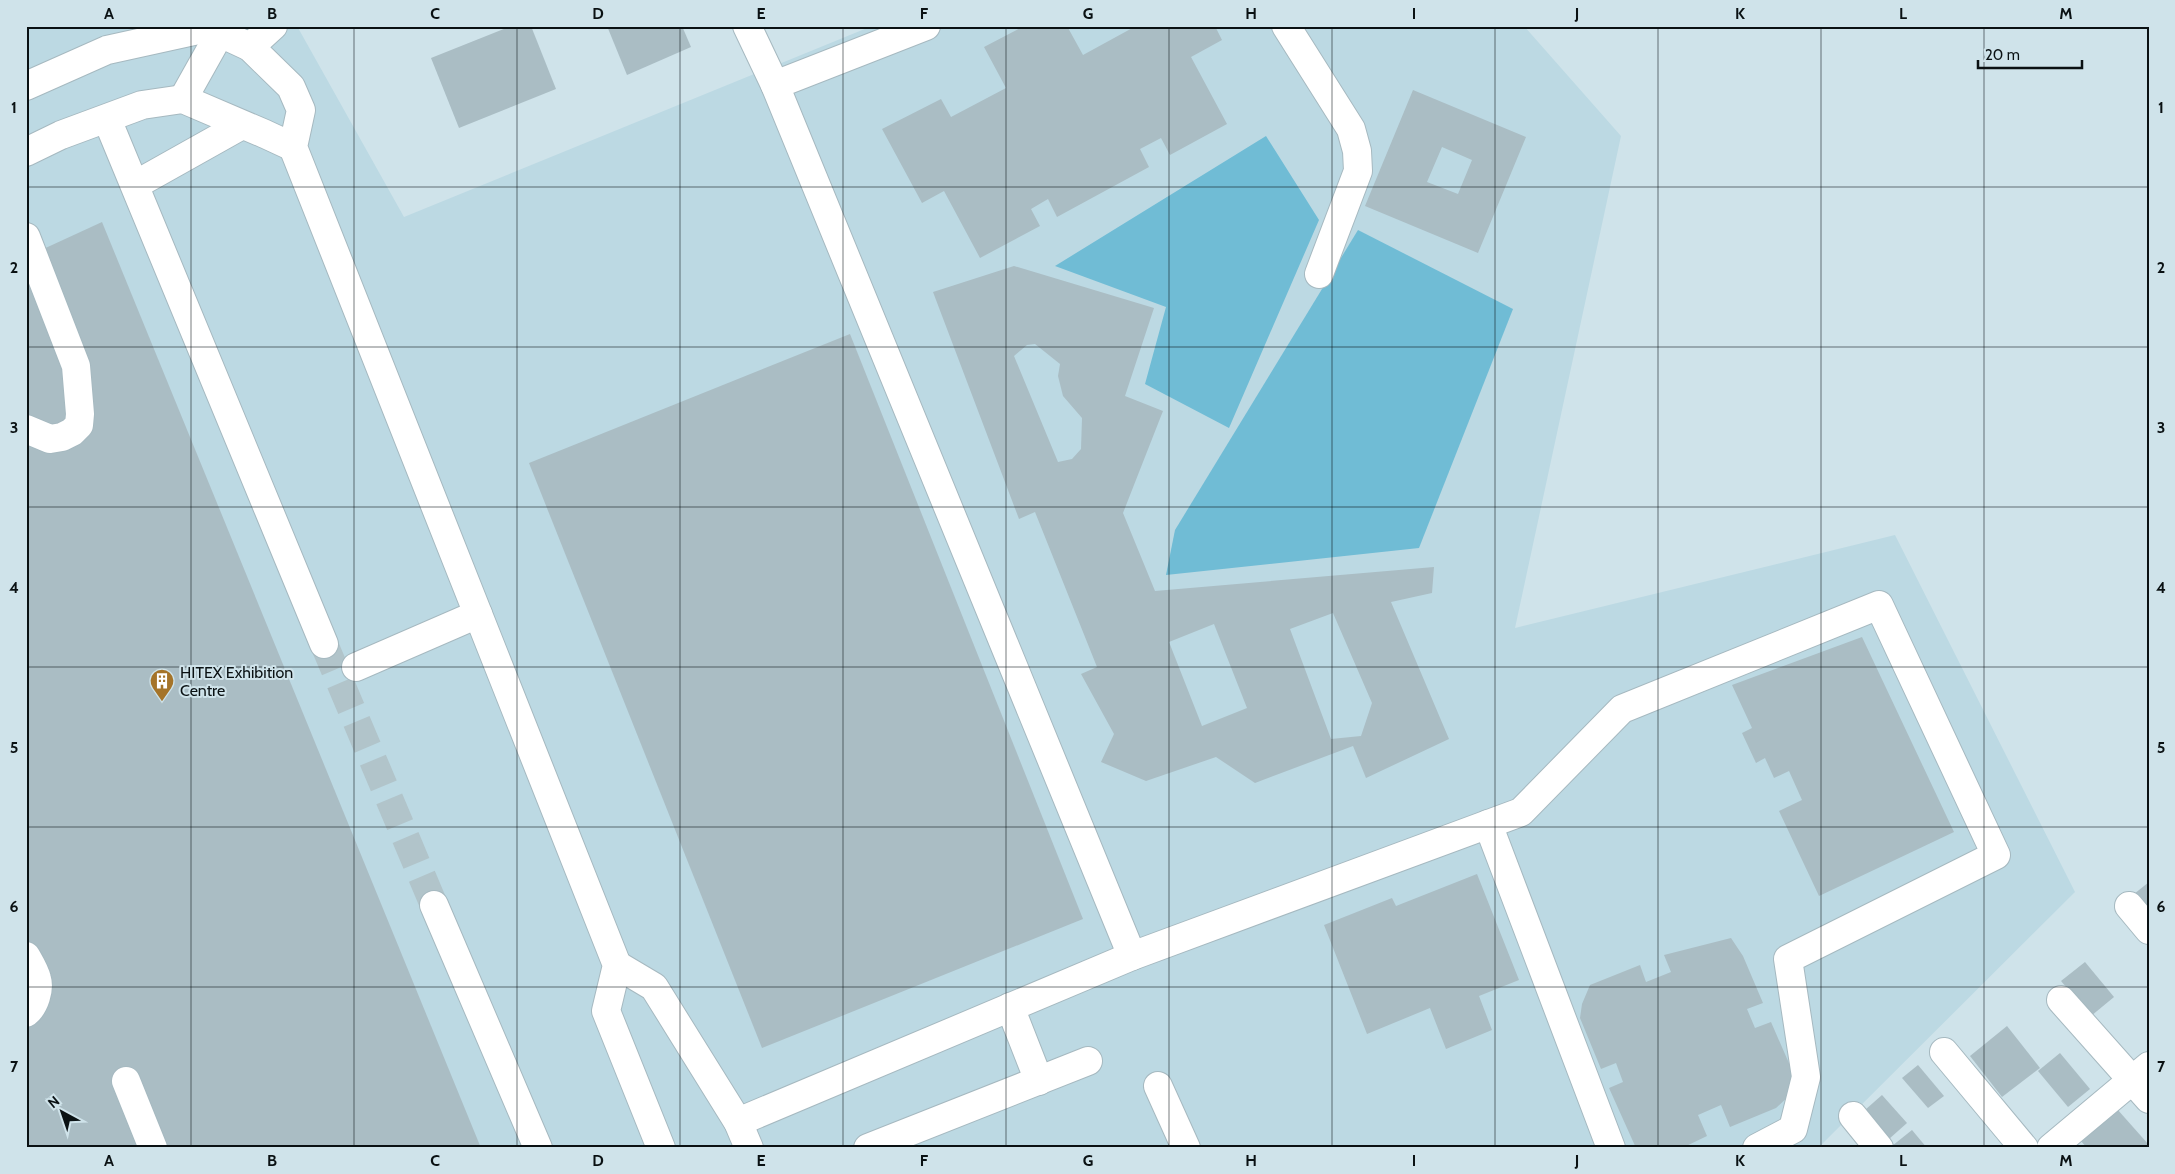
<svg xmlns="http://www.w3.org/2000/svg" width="2175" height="1174" viewBox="0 0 2175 1174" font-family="Cabin,sans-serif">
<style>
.built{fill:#bcd9e3}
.green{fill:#70bcd5}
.building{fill:#aabdc4;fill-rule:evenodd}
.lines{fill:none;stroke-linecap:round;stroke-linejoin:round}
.minor-tunnel{stroke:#b1c4ca;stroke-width:28;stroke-dasharray:28 14;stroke-linecap:butt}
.minor-casing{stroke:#a6b9c0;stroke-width:30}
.minor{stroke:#fff;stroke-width:28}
.grid{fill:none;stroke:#0a1113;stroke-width:1;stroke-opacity:0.55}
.labels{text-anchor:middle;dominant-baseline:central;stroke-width:4;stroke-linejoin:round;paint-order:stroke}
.poi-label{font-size:16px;fill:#0a1113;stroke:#cfe3ea;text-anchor:start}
.neatline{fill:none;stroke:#0a1113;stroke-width:2}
.grid-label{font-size:16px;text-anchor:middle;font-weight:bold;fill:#0a1113}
</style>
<rect width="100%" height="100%" fill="#cfe3ea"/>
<!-- built -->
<polygon class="built" points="26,26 297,26 404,217 872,26 1524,26 1621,136 1515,628 1895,535 2075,892 1818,1148 26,1148"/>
<!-- green -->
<g class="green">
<polygon points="1266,136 1319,220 1229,428 1145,384 1166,307 1055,266"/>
<polygon points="1358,230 1513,309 1419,548 1166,575 1175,530"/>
</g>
<!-- building -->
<g class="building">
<polygon points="511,26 531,26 556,89 459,128 431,58"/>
<polygon points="607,26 682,26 691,47 627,75"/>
<polygon points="1024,26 1067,26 1083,55 1136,26 1215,26 1222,40 1191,57 1227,124 1170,155 1161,138 1140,149 1149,167 1057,217 1048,199 1031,209 1040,226 980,258 944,191 922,203 882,129 941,99 951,117 1006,88 984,47"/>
<path d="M1413 90 1526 137 1478 253 1365 206ZM1442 147 1472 160 1458 194 1427 182Z"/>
<polygon points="102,222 481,1148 26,1148 26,257"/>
<path d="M1014 266 1154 308 1125 396 1163 411 1123 513 1155 591 1434 567 1432 593 1391 602 1449 739 1366 778 1353 746 1255 783 1216 757 1146 781 1101 762 1114 734 1081 674 1097 667 1035 512 1019 519 933 292ZM1035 344 1060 364 1058 376 1063 396 1082 418 1081 449 1072 459 1058 462 1014 356 1027 345ZM1333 613 1372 703 1361 736 1331 739 1290 629ZM1214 624 1247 708 1202 726 1169 642Z"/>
<polygon points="850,334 1083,919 762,1048 529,463"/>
<polygon points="1862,637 1954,832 1819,896 1779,811 1802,800 1789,771 1774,778 1765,758 1756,763 1742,733 1752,728 1732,685"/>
<polygon points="1477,874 1519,980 1479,996 1492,1030 1446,1049 1430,1008 1367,1034 1324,925 1392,898 1396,906"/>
<polygon points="2149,882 2149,911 2134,894"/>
<polygon points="1731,938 1743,956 1763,1003 1747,1009 1755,1028 1771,1022 1795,1077 1792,1093 1776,1108 1730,1127 1721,1105 1698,1115 1707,1136 1682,1148 1636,1148 1609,1088 1623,1082 1616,1063 1601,1069 1580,1018 1582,1004 1590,985 1640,965 1646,982 1671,972 1664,955"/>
<polygon points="2085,962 2114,997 2091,1016 2061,981"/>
<polygon points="2007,1026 2040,1068 2002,1097 1970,1056"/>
<polygon points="2060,1053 2090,1089 2068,1107 2038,1071"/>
<polygon points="1918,1065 1944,1096 1928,1108 1902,1078"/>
<polygon points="1882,1095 1907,1123 1889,1139 1865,1110"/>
<polygon points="2117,1109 2149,1145 2149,1148 2087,1148 2081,1141"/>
<polygon points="1912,1130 1927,1148 1893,1148 1892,1146"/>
</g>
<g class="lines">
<!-- minor-tunnel -->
<polyline class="minor-tunnel" points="324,644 434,905"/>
<defs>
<g id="minor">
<polyline points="1286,26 1351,129 1357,151 1358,171 1319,274"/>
<polyline points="250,47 273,26"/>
<polyline points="775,85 926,26"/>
<polyline points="26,86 107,50 198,30 220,33 250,47 291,87 301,110 293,147 617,965 606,1011 661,1148"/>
<polyline points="183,99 220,33"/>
<polyline points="107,119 324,644"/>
<polyline points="26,152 61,135 142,105 183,99 265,134 293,147"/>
<polyline points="135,185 242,125"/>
<polyline points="26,237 76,366 80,414 79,425 72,432 62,437 50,439 26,429"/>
<polyline points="356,667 478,614"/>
<polyline points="1488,824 1611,1148"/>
<polyline points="434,905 538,1148"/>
<polyline points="2129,906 2149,930"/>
<path d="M26 956C30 963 35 971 37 979 40 989 35 1006 26 1013"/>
<polyline points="1132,956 1521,812 1622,709 1879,605 1996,855 1788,959 1806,1077 1793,1129 1757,1148"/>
<polyline points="617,965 654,987 738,1122 749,1148"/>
<polyline points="2061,1000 2149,1099"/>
<polyline points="1010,1007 1039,1081"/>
<polyline points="1944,1052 2024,1148"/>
<polyline points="126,1081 153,1148"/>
<polyline points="1158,1086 1186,1148"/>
<polyline points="1853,1116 1879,1148"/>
<polyline points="738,1122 1132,956 775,85 747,26"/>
<polyline points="868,1148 1088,1061"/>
<polyline points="2051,1148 2149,1066"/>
</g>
</defs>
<!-- minor casing -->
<use href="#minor" class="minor-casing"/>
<!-- minor -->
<use href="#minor" class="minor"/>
</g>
<!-- grid -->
<path class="grid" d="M191 26V1148M354 26V1148M517 26V1148M680 26V1148M843 26V1148M1006 26V1148M1169 26V1148M1332 26V1148M1495 26V1148M1658 26V1148M1821 26V1148M1984 26V1148M26 187H2149M26 347H2149M26 507H2149M26 667H2149M26 827H2149M26 987H2149"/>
<!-- icons -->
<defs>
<symbol id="building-pin" viewBox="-11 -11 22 30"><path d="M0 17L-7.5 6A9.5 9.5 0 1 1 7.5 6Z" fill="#a57429" stroke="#cfe3ea"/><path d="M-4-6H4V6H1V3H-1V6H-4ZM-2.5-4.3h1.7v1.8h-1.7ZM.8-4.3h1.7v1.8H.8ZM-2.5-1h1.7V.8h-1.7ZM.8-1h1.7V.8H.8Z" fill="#fff"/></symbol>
</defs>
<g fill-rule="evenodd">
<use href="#building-pin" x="148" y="667" width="28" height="38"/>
</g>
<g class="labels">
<!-- poi labels -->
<g class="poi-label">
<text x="180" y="672">HITEX Exhibition<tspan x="180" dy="18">Centre</tspan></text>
</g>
</g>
<!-- border -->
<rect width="2175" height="1174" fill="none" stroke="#cfe3ea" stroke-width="55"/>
<!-- north arrow -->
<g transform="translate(62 1112) rotate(320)" stroke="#cfe3ea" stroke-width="4" paint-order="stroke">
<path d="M0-4L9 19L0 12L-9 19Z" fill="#0a1113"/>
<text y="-8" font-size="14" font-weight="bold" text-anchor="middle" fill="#0a1113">N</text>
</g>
<!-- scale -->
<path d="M1978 60v8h104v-8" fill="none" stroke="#0a1113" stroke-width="2.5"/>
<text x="1985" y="60" font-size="15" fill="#0a1113" stroke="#cfe3ea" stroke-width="4" paint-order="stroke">20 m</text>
<rect x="28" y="28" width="2120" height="1118" class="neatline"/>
<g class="grid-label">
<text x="109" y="19">A</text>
<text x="272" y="19">B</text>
<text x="435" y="19">C</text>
<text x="598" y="19">D</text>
<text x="761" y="19">E</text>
<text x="924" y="19">F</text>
<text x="1088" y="19">G</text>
<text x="1251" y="19">H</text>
<text x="1414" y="19">I</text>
<text x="1577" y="19">J</text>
<text x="1740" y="19">K</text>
<text x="1903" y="19">L</text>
<text x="2066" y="19">M</text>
<text x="14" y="113">1</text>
<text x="2161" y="113">1</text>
<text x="14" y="273">2</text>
<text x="2161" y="273">2</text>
<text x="14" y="433">3</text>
<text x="2161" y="433">3</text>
<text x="14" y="593">4</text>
<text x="2161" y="593">4</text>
<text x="14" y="753">5</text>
<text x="2161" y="753">5</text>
<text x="14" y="912">6</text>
<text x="2161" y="912">6</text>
<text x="14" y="1072">7</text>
<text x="2161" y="1072">7</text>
<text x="109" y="1166">A</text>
<text x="272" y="1166">B</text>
<text x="435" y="1166">C</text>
<text x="598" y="1166">D</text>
<text x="761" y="1166">E</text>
<text x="924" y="1166">F</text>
<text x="1088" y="1166">G</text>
<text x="1251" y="1166">H</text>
<text x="1414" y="1166">I</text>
<text x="1577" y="1166">J</text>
<text x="1740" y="1166">K</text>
<text x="1903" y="1166">L</text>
<text x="2066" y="1166">M</text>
</g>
</svg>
